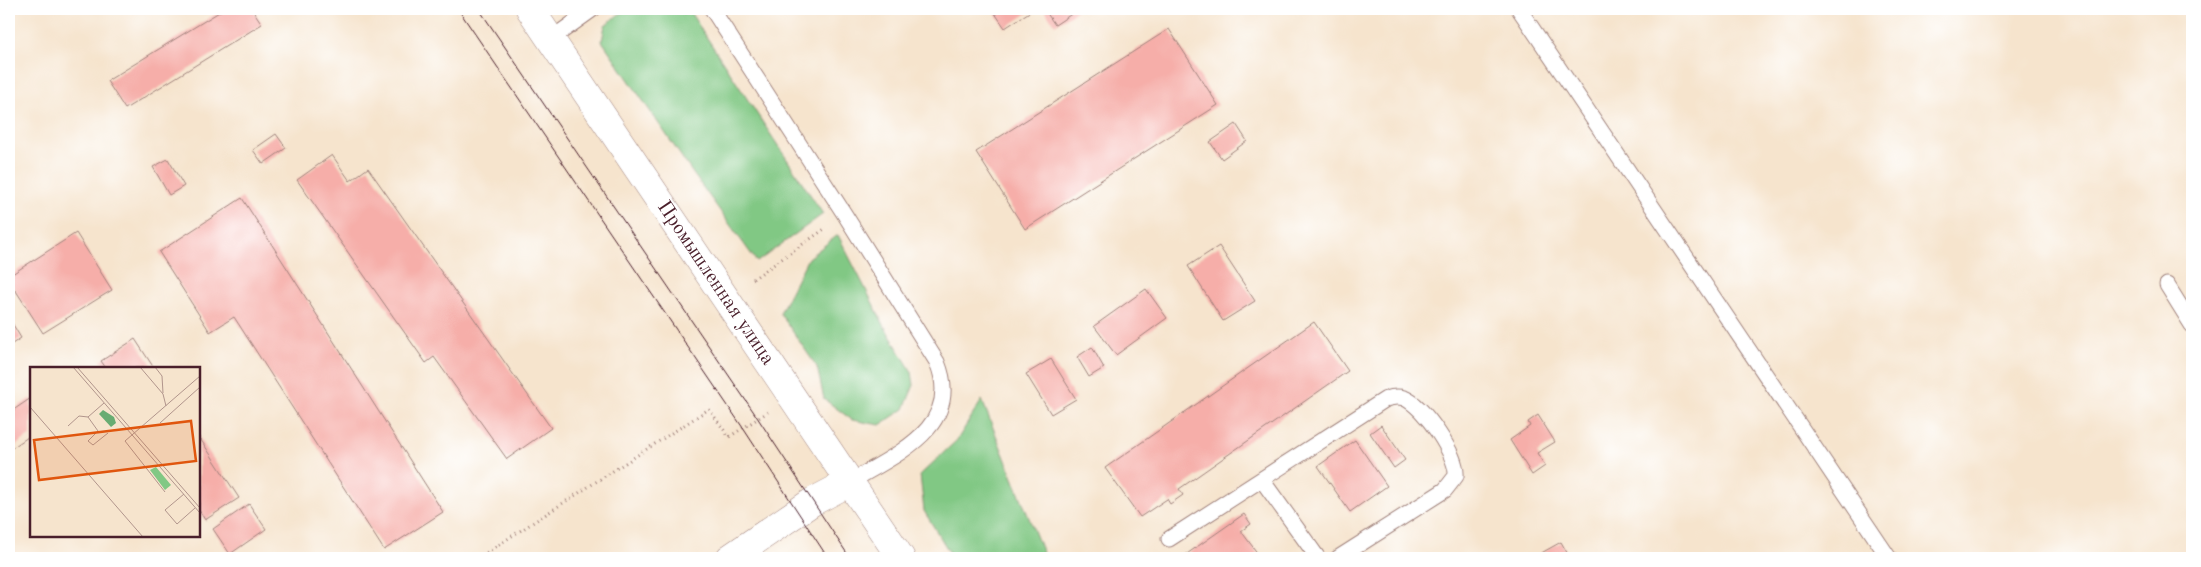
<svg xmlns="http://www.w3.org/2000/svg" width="2201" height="567" viewBox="0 0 2201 567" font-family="'Old Standard TT',serif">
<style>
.green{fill:#81c884;stroke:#667458}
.building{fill:#f6aea9}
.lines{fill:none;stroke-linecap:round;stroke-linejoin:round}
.service-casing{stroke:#a0827c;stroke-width:17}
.tertiary-casing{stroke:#a0827c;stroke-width:29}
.path{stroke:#a0827c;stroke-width:3;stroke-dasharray:1 4;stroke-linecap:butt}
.service{stroke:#fff;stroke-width:15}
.tertiary{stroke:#fff;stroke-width:28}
.tram{stroke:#4a1f2b;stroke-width:1}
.labels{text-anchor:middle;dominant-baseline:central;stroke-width:4;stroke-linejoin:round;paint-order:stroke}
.street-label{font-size:20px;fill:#4a1f2b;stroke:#fff}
.inset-road{fill:none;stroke:#b1958c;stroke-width:1}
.view{fill:#e0560e;fill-opacity:0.15;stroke:#e0560e;stroke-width:2.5}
.inset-edge{fill:none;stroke:#4a1f2b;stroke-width:2.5}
</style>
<rect width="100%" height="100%" fill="#fff"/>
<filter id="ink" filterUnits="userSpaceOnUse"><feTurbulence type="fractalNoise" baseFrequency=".02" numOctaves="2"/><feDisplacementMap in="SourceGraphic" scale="10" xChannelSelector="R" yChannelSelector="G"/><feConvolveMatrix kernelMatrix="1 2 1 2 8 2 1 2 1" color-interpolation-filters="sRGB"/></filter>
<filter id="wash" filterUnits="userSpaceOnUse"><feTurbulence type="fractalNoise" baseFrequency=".0096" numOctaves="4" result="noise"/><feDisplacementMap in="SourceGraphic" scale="20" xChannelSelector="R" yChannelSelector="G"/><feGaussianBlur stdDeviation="1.12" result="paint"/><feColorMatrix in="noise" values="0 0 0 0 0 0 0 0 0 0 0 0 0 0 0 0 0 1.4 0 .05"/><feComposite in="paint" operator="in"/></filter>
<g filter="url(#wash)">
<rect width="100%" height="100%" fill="#f6e4cd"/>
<!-- green -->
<g class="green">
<polygon points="627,9 688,9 823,214 757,262 694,175 602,41 605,25"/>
<polygon points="838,235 886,329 912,372 914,385 904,409 880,425 852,420 824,399 817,367 780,313 808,258"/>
<polygon points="982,400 1045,558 953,558 924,511 920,475 957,440"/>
</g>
<g id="blocks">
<!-- building -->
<g class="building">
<polygon points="224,9 252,9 262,24 125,109 107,81"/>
<polygon points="992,9 1034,9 1005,28"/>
<polygon points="1044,9 1075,9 1076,11 1055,25"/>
<polygon points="1169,29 1218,105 1025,229 976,152"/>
<polygon points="1236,124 1247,141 1222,159 1210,142"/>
<polygon points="276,134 286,148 263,164 253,150"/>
<polygon points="332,155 350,181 368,168 551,428 507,459 434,357 426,363 297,180"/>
<polygon points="168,159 184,186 169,195 153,167"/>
<polygon points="242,198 443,512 384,550 234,317 210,332 159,252"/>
<polygon points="76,233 112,290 43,333 9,280 9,276"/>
<polygon points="1219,246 1255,301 1223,321 1188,266"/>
<polygon points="1146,289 1167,318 1116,355 1094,326"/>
<polygon points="9,318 21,338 9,346"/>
<polygon points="1314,322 1348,371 1179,489 1183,495 1170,504 1167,499 1140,517 1105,468"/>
<polygon points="135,339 154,368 106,368 101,361"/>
<polygon points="1092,347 1104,368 1089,377 1077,357"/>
<polygon points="1051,359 1076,399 1051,414 1026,374"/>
<polygon points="31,398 31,435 9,450 9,413"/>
<polygon points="1538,415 1555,442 1537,453 1545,466 1532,475 1510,440 1530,426 1528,422"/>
<polygon points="1381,425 1405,460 1394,468 1370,433"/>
<polygon points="199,437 239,498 205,520 199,510"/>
<polygon points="1355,440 1387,486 1350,512 1318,466"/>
<polygon points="249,504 266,529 230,554 213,529"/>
<polygon points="1244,514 1251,524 1241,531 1261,558 1181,558"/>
<polygon points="1561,542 1570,558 1538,558 1536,556"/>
</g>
</g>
</g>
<g filter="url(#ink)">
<use href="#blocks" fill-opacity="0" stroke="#a0827c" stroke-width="1"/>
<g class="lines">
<defs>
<g id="service">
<path d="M712 9 845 215 937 362C964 427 896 454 850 482"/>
<polyline points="1519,9 1889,558"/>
<polyline points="551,39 593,9"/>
<polyline points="2167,285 2192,325"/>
<polyline points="1262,480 1318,558"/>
<path d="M1169 539 1386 399C1392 397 1398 396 1404 398 1424 406 1458 456 1456 476L1445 490 1338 558"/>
</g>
<g id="tertiary">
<path id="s1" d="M530 9 901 558"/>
<polyline points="730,558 812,502 850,482"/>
</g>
</defs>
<!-- service casing -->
<use href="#service" class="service-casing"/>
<!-- tertiary casing -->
<use href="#tertiary" class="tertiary-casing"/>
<!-- path -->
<g class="path">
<polyline points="753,279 826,228"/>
<polyline points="478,558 709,409 729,437 768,412"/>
</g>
<!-- service -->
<use href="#service" class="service"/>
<!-- tertiary -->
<use href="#tertiary" class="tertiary"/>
<!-- tram -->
<g class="tram">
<polyline points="458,9 743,428 828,558"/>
<polyline points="479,9 753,411 850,558"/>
</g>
</g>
</g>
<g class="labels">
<!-- street labels -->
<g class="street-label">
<text stroke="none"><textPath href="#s1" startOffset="331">Промышленная улица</textPath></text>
</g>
</g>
<!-- overview -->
<g transform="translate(30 367)">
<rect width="170" height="170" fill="#f6e4cd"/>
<path d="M126 100 141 118 135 123 120 103Z" fill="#81c884"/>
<path d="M73 43 84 50 86 56 81 60 69 47Z" fill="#68ac72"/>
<path class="inset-road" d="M43 0 170 146M47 0 170 141M110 0 133 27 136 39M125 0 132 9 133 26M74 36 58 50 68 64 58 74 63 78 78 66M0 40 113 170M130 56 170 20M38 59 49 49 58 50M135 125 95 74 170 9M154 127 135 143 147 157 165 141"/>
<path class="view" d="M161 54 166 94 9 113 4 73Z"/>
<rect width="170" height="170" class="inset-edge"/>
</g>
<!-- margin -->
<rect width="2201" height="567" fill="none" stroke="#fff" stroke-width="30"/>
</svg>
